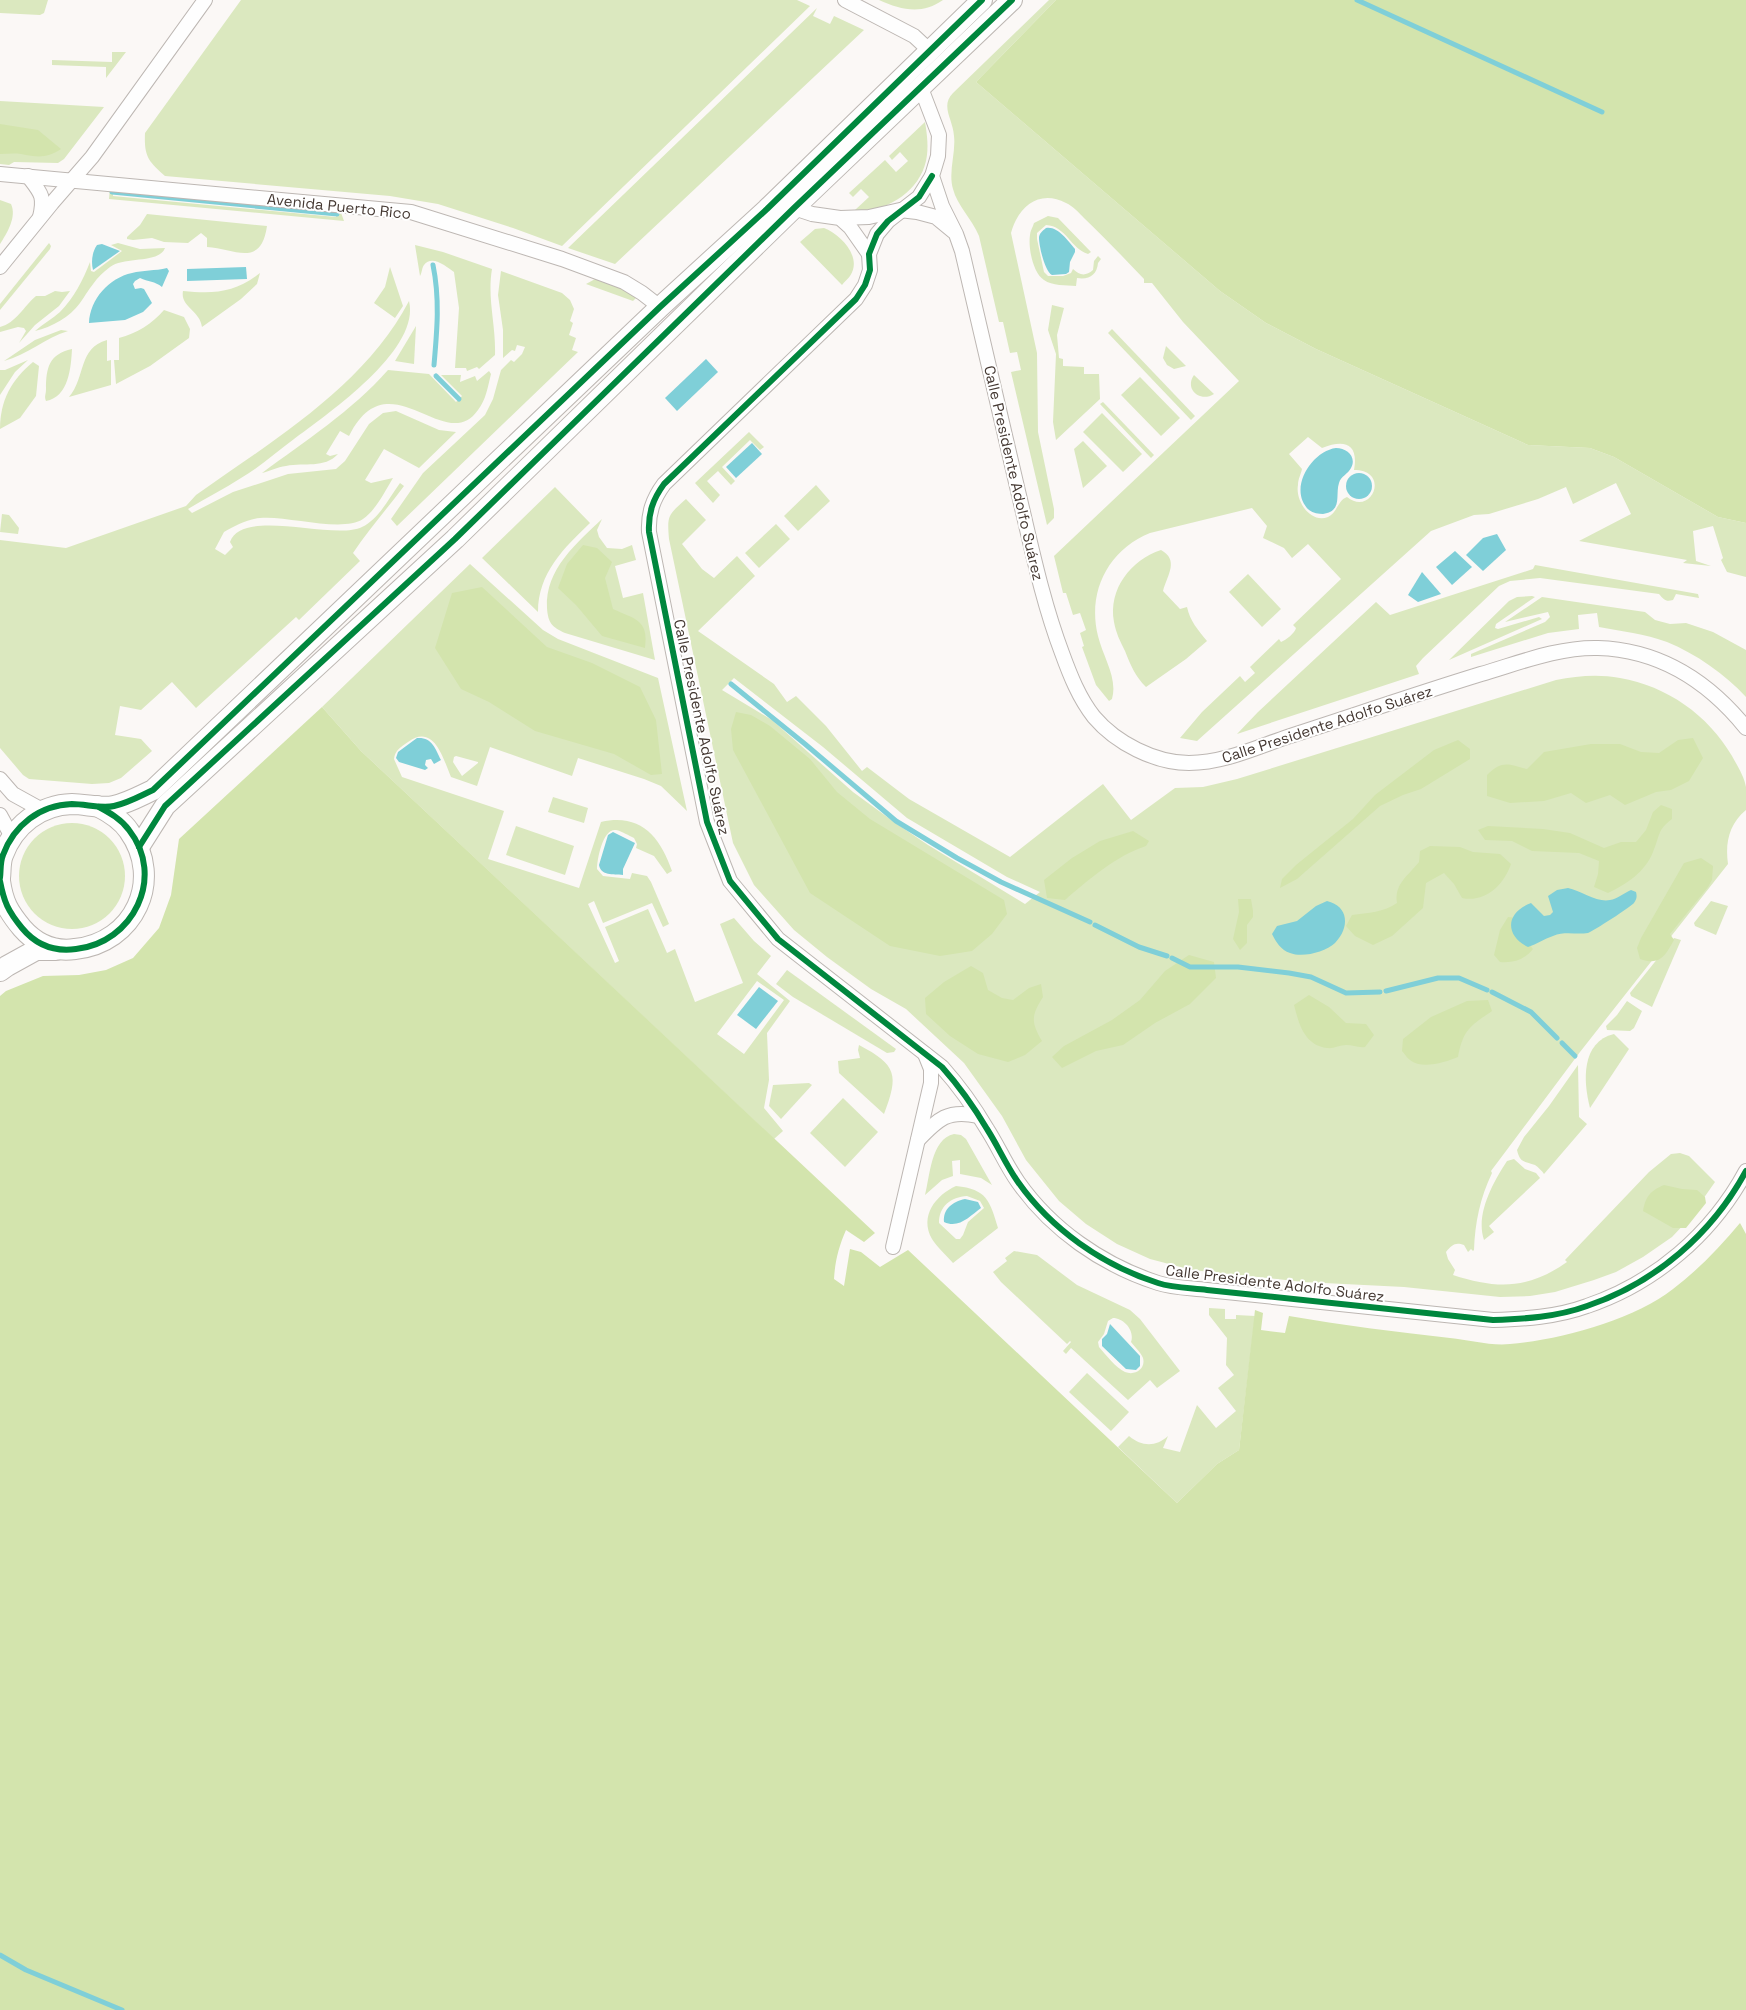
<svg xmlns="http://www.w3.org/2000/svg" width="1746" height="2010" viewBox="0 0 1746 2010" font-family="'Space Grotesk',sans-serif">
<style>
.green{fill:#dbe8bf;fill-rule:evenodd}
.forest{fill:#d3e4ad}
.water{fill:#7fcfd8}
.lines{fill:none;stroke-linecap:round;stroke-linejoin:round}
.stream{stroke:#7fcfd8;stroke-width:5}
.street-casing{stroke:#bdb7b3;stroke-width:16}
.secondary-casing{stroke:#bdb7b3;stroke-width:22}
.street{stroke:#fefefe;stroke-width:14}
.secondary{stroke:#fefefe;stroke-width:20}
.cycleway-casing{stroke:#fff;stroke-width:9}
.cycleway{stroke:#00873e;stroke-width:6}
.labels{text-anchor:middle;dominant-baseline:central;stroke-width:4;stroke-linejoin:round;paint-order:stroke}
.street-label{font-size:15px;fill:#443832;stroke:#fff}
</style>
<rect width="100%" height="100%" fill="#fbf8f6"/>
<!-- green -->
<g class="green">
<polygon points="0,0 48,0 44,13 40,15 0,13"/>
<path d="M241 0H797L810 6 562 246 513 228 438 204 390 196 165 176C148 161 144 156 145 133Z"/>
<path d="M879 0H943C922 15 901 10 879 0Z"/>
<path d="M1049 0H1056L976 82 1220 291 1266 323 1316 349 1528 445 1590 448 1614 457 1718 517 1746 523V577L1727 572 1721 560 1723 558 1713 526 1693 531 1696 561 1711 566 1683 563 1687 560 1579 541 1631 514 1616 483 1573 504 1566 487 1538 499 1489 514 1474 515 1431 531 1197 741 1180 738 1202 712 1240 676 1245 682 1255 673 1250 667 1279 639 1281 642C1286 640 1295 633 1296 628L1293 625 1341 579 1308 544 1292 558 1284 548 1263 538 1267 526 1252 508 1150 533C1108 550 1087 592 1098 636 1103 657 1118 678 1112 699L1109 701 1096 685 1082 647 1084 646 1080 633 1086 630 1080 613 1073 615 1066 593H1063L1054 556 1239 381 1183 322 1152 283H1144V279C1124 258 1105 238 1084 218 1079 213 1073 206 1066 203 1039 189 1018 207 1011 233L1037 353 1038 432 1054 509V518L1047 525 1011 372 1021 370 1017 352 1010 353 1003 322H999L979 236C972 219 957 205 953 189 948 172 956 153 954 136 953 119 940 106 953 93ZM1308 437 1322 448C1344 439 1359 443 1354 470 1391 470 1372 517 1347 497 1338 500 1337 513 1328 517 1310 524 1295 500 1298 485 1298 479 1301 474 1302 469L1289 454Z"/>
<polygon points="817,8 813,16 830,24 834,16 864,30 615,264 568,248"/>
<polygon points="112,52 126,52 106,78 106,67 52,65 52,60 112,62"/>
<polygon points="0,101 104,107 64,159 58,163 14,162 9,165 0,164"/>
<path d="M925 122C927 134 929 148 926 161 919 192 886 213 855 210L869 197 861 189 853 197 849 193 885 160 896 172 908 161 900 152 892 160 889 156Z"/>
<polygon points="110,188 113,188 113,196 336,217 337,210 340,210 344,221 109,199"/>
<path d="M0 200 11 204C17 217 7 233 0 244Z"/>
<path d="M147 214 267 226C261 268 235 249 207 247V238L201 233 188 243 164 242 152 238 133 240 127 239V237L140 225Z"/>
<path d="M1048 216 1058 218 1091 252 1088 254C1071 249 1066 226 1046 225L1037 233V239L1044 272 1048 276H1063L1071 273 1073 269C1080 276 1086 276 1093 270L1094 261 1098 256 1101 259 1098 263C1097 275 1089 280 1077 278L1076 286C1066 285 1052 286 1044 280 1033 273 1028 248 1030 235 1030 231 1033 227 1034 223Z"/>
<path d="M824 228C840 234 863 257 850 276 848 279 844 282 842 285L800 242 815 229Z"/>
<polygon points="49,243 51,246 50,249 0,310 0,304"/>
<path d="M118 243 140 249 165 248C159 264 125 256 110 267 96 277 89 290 80 303 70 317 52 327 35 331 43 324 52 319 60 312 74 298 83 280 90 262L91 271 94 272 122 251 111 245Z"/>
<path d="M415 245 443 252 492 269C487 298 496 325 495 355L479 369 477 367 467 371 466 368H455L459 308 454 272C447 267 432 254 424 265 422 267 422 273 420 276Z"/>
<polygon points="390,267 403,306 395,318 374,303 385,287"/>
<polygon points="501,271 562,293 570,300 574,309 570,321 573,323 569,335 576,338 572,350 578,352 397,526 391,519 423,473 485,415 493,399 501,370 511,360 514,362 522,354 525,347 517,345 515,351 512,350 503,358 503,330 498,295"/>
<path d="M260 273 257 284 241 299 202 327C200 310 180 307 183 291 214 294 235 293 260 273Z"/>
<polygon points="597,278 628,289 636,298 633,301 586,284"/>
<path d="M55 291 62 292 70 291 59 306 35 325 19 343 26 331 24 328 18 327 0 332V327C16 323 24 306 36 296H45Z"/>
<path d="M409 301C421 350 327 414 294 439 276 452 260 467 241 478 224 489 206 498 188 509L192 513 233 492 264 482 288 474 336 469 345 461 369 424 383 413 396 411 439 430 456 432 419 468 384 449 365 480 371 483 393 478C385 491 376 510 363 519 342 533 286 515 260 518 248 519 234 526 224 532L215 549 225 555 233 547 230 542C243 507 333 541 362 527 379 519 389 498 400 483L404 486C387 509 369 529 353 553L360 561 299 620 296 617 196 708 172 682 141 710 120 706 115 735 141 739 152 751 121 778 109 783 92 784 29 779 23 775 0 748V540L66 548 186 506 196 495C272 441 365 386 409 301Z"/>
<polygon points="1052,305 1064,308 1057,335 1059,358 1063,359 1063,366 1084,367 1084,374 1099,374 1100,399 1056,440 1053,422 1056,354 1048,330"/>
<path d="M164 310 184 317 190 329 189 338 150 366 116 384 114 360H119V338C137 333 152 324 164 310Z"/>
<polygon points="416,326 414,364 395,361"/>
<polygon points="1112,329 1195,416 1191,420 1108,333"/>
<path d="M61 330 68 331C45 338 27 355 4 361L35 340Z"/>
<path d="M107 340V361L111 360V385L69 397C86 377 78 348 107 340Z"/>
<polygon points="1166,346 1186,366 1174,369 1167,365 1163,358"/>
<path d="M72 349C71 367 69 397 46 401 44 396 46 395 46 389 46 368 49 354 72 349Z"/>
<polygon points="28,360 15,372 0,395 0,370 5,370"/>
<path d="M33 362 39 366 36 396 20 418 0 429C0 401 11 380 33 362Z"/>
<path d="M388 370 429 374 456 402 462 396 441 375H461L460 382 475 376 477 381 489 371 491 374C488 386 486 400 478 410 445 457 389 356 349 436L340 431 326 454 330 456 338 454C324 469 305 462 286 466 277 467 270 471 262 473 305 441 352 411 388 370Z"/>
<path d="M1194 375 1214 394C1200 403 1184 389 1194 375Z"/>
<polygon points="1140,377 1180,418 1161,436 1121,395"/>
<polygon points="1103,402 1154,455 1151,458 1100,404"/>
<polygon points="1102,413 1142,454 1123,472 1083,432"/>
<polygon points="749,432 764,447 760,450 750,440 722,467 735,481 731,485 718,471 707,481 720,495 713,503 695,483"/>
<polygon points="1083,441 1107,466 1083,488 1074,449"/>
<polygon points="816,485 830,501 798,531 784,516"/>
<path d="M555 487 590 523C564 548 538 573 538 612L482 558Z"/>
<path d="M686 499 706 520 682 544 702 569 714 578 737 556 755 576 698 631 774 684 787 702 796 696 826 726 862 771 867 767 909 799 1010 857 1103 784 1131 820 1175 788 1203 787 1237 779 1556 680C1577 676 1598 674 1620 678 1667 686 1708 715 1732 756 1737 765 1744 776 1746 787 1746 794 1746 803 1746 810 1729 824 1725 843 1728 864L1580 1052 1491 1171 1492 1173C1480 1198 1475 1223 1474 1250L1473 1251 1471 1249 1468 1252 1464 1245C1455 1242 1452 1245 1446 1252L1448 1259 1455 1270 1453 1275C1497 1289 1527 1290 1567 1262L1565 1260 1649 1172 1671 1154 1680 1153 1689 1156 1715 1182 1689 1219 1672 1237 1643 1257 1616 1272 1594 1280 1555 1292 1530 1296 1500 1297 1404 1287 1304 1282 1192 1270 1150 1259 1117 1244 1086 1224 1059 1201 1026 1160 1002 1116 964 1063 906 1009 871 989 827 957 794 930 754 885 733 843 669 539C667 515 668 515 686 499ZM734 678 823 747 907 818 1007 877 1040 892 1025 904 928 845 894 822 853 792 772 720 722 690Z"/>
<polygon points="2,514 9,515 19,528 18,534 0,532"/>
<path d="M602 519 597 530 599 537 607 548 622 549 632 545 636 560 615 566 623 598 643 593 655 660 565 633C552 627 548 623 547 608 545 569 577 543 602 519Z"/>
<polygon points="776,524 790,539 759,568 745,553"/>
<path d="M1161 550C1179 560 1168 574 1163 591L1180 609 1187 607C1190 621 1198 630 1207 641L1186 659 1146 687C1135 676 1131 666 1125 651 1120 641 1116 633 1114 622 1108 589 1131 560 1161 550Z"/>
<path d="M470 564 543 630 558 639 658 678 687 811 661 786 644 779 578 758 572 776 490 747 477 786 451 777C443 758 434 723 408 742 401 747 395 750 394 759L402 777 504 811 488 859 579 888 601 822C640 813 660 836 672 871L667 874 654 856 636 848 637 844 634 838C629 836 622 831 616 830 603 828 597 859 597 869L603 876 630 879 632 873 647 876 651 882 669 924 663 927 652 903 603 923 594 901 588 904 615 963 619 961 605 927 648 909 667 953 675 949 695 1002 743 983 720 924 734 918 754 941 771 956 757 974 790 1001 767 1033 769 1080 764 1108 783 1131 774 1139 361 751 322 707ZM456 756 478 762V763L462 776 453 762 454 757ZM757 981 784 1000 744 1054 717 1034Z"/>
<path d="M1535 565 1698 594 1699 598 1676 594 1673 600C1666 602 1664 600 1659 594L1540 578 1510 581 1499 586 1423 658 1416 666 1419 674 1237 734 1258 712 1376 602 1390 615 1533 569Z"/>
<polygon points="1248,574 1281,609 1262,627 1229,592"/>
<polygon points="1532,596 1535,597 1496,624 1495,628 1498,629 1539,617 1542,619 1449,660 1509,601 1517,597"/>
<path d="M1542 597 1645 612 1655 620 1670 624 1686 623 1713 632 1746 650V697C1725 674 1696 654 1667 642 1645 634 1621 631 1599 627L1597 613 1578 615 1579 629 1548 633 1471 657V654L1545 622 1550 617 1548 612 1505 622Z"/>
<polygon points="553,797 588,808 584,823 548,812"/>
<circle cx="72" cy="876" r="53"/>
<polygon points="516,826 574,846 565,875 506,855"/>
<polygon points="1711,901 1728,906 1716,935 1695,926 1694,923"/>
<polygon points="1674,938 1681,940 1652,1007 1631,996 1630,993"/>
<polygon points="787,970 896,1049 894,1052 887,1053 793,997 776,984"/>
<polygon points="1627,1001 1642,1011 1634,1028 1630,1031 1607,1030 1606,1026 1617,1015"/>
<path d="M1614 1034 1629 1049 1590 1108C1583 1081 1581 1042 1614 1034Z"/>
<path d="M859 1045C897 1065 899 1075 884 1114L839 1073 838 1061 860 1058 858 1050Z"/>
<path d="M1578 1065 1579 1117 1587 1124 1544 1174C1542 1171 1538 1167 1535 1165 1524 1161 1520 1163 1517 1150L1524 1137 1549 1106Z"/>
<polygon points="809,1083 812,1085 781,1119 769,1106 773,1085"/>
<polygon points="843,1098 878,1132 845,1167 810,1133"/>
<path d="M954 1134 961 1135 966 1139 992 1185 981 1178 960 1174V1160L952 1161 953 1176 942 1180 925 1195C930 1176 931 1139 954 1134Z"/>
<path d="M1514 1159 1525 1169 1536 1173 1540 1178 1489 1226 1494 1232 1484 1240C1475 1214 1494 1181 1507 1161Z"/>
<path d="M956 1186C987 1189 990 1201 998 1228L953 1263C946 1255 937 1247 932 1239 919 1216 936 1195 956 1186ZM967 1196 980 1201 984 1208 968 1222 963 1235 960 1239H956L939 1223C939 1206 951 1197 967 1196Z"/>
<path d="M1014 1251 1037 1255 1077 1285 1130 1310 1140 1319 1180 1371 1157 1388 1150 1380 1128 1400 1071 1348 1066 1354 1063 1351 1071 1342 1070 1341 1067 1344 1001 1282 993 1272 1007 1261 1005 1258ZM1113 1318C1124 1318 1135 1331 1131 1342 1135 1347 1141 1353 1143 1358 1146 1369 1135 1376 1125 1372 1116 1368 1106 1355 1099 1347L1098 1342 1104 1334 1108 1321Z"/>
<path d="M1209 1308 1225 1309V1319H1236V1315L1255 1316 1239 1450 1217 1464 1177 1503 1118 1447 1129 1436C1142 1447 1156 1447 1168 1436L1163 1448 1180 1452 1197 1405 1216 1428 1236 1411 1218 1388 1234 1375 1226 1365 1227 1338 1209 1315Z"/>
<polygon points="1087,1373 1129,1412 1111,1431 1069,1392"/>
</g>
<!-- forest -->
<g class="forest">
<polygon points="1056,0 1746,0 1746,523 1718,517 1614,457 1590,448 1528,445 1316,349 1266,323 1220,291 976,82"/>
<path d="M0 124 38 130 61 149C46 159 37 157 21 154 14 153 7 154 0 154Z"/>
<path d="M583 545 597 548 612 562 605 578 613 609C635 619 649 620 645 648L602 636 576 605 558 588 567 564Z"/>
<polygon points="482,587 547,647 592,663 640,687 656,720 662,774 651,775 614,754 535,731 489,702 461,689 435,648 452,593"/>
<path d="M322 707 361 751 875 1233 864 1242 846 1230C839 1246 835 1261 834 1279L844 1286 850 1249 861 1252 880 1267 908 1250 1177 1503 1217 1464 1239 1450 1255 1310 1263 1313 1261 1330 1285 1333 1289 1316C1342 1325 1396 1332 1450 1338 1469 1340 1491 1346 1510 1344 1560 1340 1633 1320 1673 1289 1698 1270 1720 1247 1740 1223L1746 1234V2010H0V996L6 991 43 976 79 975 106 970 133 958 159 928 171 895 179 839Z"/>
<polygon points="736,712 751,715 770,726 810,759 837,792 870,819 1004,900 1007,914 992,934 972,951 940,956 890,946 810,893 733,750 731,729"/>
<path d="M1693 738 1703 758 1689 781 1671 790 1656 792 1625 805 1610 795 1586 803 1571 793 1544 801 1510 803 1487 796V775C1502 760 1508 764 1527 769L1544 752 1591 744H1620L1641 752 1659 753 1678 740Z"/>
<polygon points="1458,740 1470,749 1470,759 1421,789 1403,795 1380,806 1297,879 1280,888 1282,879 1296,865 1353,819 1375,795 1434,750"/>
<path d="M1661 805 1672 809V819C1657 830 1660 836 1653 852 1645 872 1627 884 1608 893L1594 887 1598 874 1599 861 1579 853 1532 851 1512 841 1485 840 1478 830 1488 826 1543 829 1570 833 1604 848 1621 842H1636L1646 830 1653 812Z"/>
<path d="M1133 831 1149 841 1146 846C1117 855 1087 881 1065 900L1047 898 1044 880 1072 858 1100 841Z"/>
<path d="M1430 846 1460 847 1473 852 1500 854 1511 864C1504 885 1485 903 1462 898L1454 884 1444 873 1426 883 1423 908 1392 936 1373 945 1355 936 1346 926 1352 915C1368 913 1384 912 1397 903 1394 884 1408 876 1419 862L1420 851Z"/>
<path d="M1701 858 1713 866 1712 880 1708 887 1670 934 1674 940C1665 956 1660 966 1640 959L1637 948 1641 938 1684 863Z"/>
<polygon points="1238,899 1251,899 1253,911 1253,917 1247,925 1247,943 1240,950 1233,939 1239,912"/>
<path d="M1508 917 1518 918 1524 938 1533 949C1524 960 1514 963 1500 962L1494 955 1500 930Z"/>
<polygon points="1189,955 1214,962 1216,978 1190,1004 1155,1023 1123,1045 1096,1051 1062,1068 1052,1057 1064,1046 1112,1020 1140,1000 1165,971"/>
<path d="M971 966 983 973 988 990 1002 998 1013 1000 1029 988 1041 984 1043 997C1031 1016 1031 1022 1042 1041L1025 1055 1008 1062 978 1054 950 1036 926 1014 925 998 944 982Z"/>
<path d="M1309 995 1329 1007 1346 1023 1366 1024 1374 1035 1365 1047C1358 1048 1353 1045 1346 1045 1340 1045 1333 1049 1327 1048 1304 1045 1299 1024 1294 1005Z"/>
<path d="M1488 1000 1492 1011C1470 1026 1463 1030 1458 1057 1446 1062 1422 1070 1410 1060 1407 1058 1405 1054 1402 1051L1403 1039 1431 1017 1467 1001Z"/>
<path d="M1664 1185 1682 1189 1697 1190 1705 1197 1706 1203 1686 1228H1673L1643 1211C1646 1196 1650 1191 1664 1185Z"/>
</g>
<!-- water -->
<g class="water">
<path d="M1046 228C1058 226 1067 240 1075 249V252L1070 262 1069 272 1066 274 1052 275C1045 272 1039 246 1039 238 1039 234 1042 231 1046 228Z"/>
<path d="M102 244 120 251 93 270C91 262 92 252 97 245Z"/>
<polygon points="246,267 247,279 187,281 187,269"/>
<path d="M167 268 169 271 162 287C155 281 148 282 140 278L135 281 133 284 135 289 141 288 144 289 152 303 143 312 125 320 89 323C90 299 109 278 132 273 143 270 155 271 167 268Z"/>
<polygon points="706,359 718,372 677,411 665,398"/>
<polygon points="752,443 762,454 736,478 726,467"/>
<path d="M1336 448C1347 448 1357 457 1351 468 1348 474 1341 476 1339 483 1335 495 1343 511 1323 514 1319 514 1313 513 1309 510 1287 489 1312 451 1336 448Z"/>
<circle cx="1359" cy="486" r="13"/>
<polygon points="1497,534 1506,550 1483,571 1466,555 1483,538"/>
<polygon points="1455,551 1472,567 1452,585 1436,567"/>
<polygon points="1422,572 1441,594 1418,602 1408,595"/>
<path d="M417 738C432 737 435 748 441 760L434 764 431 759 426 760 425 765 428 768 425 770 399 762 396 758 398 752Z"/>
<path d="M613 832 635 843 623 869V875C613 874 601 876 599 865L608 835Z"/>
<path d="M1568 888C1581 891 1598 903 1610 900 1617 899 1624 893 1631 890L1636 892C1637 896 1637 899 1634 903 1632 906 1592 932 1588 933 1576 935 1565 931 1553 936 1544 939 1537 944 1528 947 1504 935 1506 912 1531 903L1544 916 1550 915 1553 912 1548 896 1557 890Z"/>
<path d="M1327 901C1349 906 1350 928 1335 943 1325 952 1303 958 1290 953 1281 950 1276 942 1272 934L1277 926 1297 921 1316 906Z"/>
<polygon points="759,987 778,1001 756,1029 737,1015"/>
<path d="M965 1199 978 1202 981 1208C970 1216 959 1229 944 1222 943 1209 952 1202 965 1199Z"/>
<polygon points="1110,1324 1140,1356 1140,1366 1136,1370 1126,1369 1102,1346 1102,1339 1107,1334"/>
</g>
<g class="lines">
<!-- stream -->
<g class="stream">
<polyline points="1357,0 1602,112"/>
<polyline points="112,192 337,214"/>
<path d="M433 265C440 299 437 331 434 365"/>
<polyline points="436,376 459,399"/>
<polyline points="731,684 805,744 896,821 957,858 1001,882 1090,922"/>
<polyline points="1095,925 1139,947 1167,956"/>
<polyline points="1172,958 1190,967 1238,967 1289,973 1311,977 1346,993 1380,992"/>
<polyline points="1386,991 1438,978 1459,978 1487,990"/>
<polyline points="1492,992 1531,1012 1557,1038"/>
<polyline points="1562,1043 1575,1056"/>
<polyline points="0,1955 26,1970 122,2010"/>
</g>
<defs>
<g id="street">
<polyline points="845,0 914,36 930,51"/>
<path d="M921 88 939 135 938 156 932 176 942 206 956 234 962 251C980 331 999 411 1018 491 1031 545 1042 600 1062 653 1070 675 1079 698 1094 717 1116 743 1155 763 1189 763 1223 763 1255 748 1287 737 1352 716 1416 694 1481 674 1519 663 1558 647 1598 648 1660 650 1708 681 1746 728"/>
<polyline points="0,174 411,212 562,259 624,282 642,293 660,307"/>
<path d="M28 176C41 193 45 196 40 217"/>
<path d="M932 176 919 197 888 221 877 234 869 254 870 270 865 285 856 299 664 484C653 499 648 513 649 532L707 822 730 881 778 939 942 1067C959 1086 974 1107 987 1129 998 1146 1006 1165 1018 1182 1051 1229 1102 1265 1158 1283 1173 1288 1191 1288 1207 1290L1493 1320C1524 1319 1557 1317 1587 1306 1655 1283 1712 1234 1746 1171"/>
<polyline points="794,208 812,214 840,218 850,227 869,254"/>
<polyline points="840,218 869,217 900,210 917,212 936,217 953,231"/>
<polyline points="0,267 52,203 92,157 205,0"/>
<polyline points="0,779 13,794 42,810"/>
<polyline points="0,815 12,837"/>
<path d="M918 1140C938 1119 948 1109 978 1116"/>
<polyline points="893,1247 931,1083 931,1069 925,1054"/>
</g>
<g id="secondary">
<polyline points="139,847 165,806 455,539 794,208 1012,0"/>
<path d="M0 878C1 870 0 862 3 855 14 825 40 805 72 804 86 804 101 809 114 806 128 803 140 796 153 790L660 307 767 209 982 0"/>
<path d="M0 881C3 902 8 911 22 928 36 944 54 952 75 949 134 943 164 880 129 831 121 819 109 812 97 806"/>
<polyline points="0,971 7,966 36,950 56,950"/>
</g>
</defs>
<!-- street casing -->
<use href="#street" class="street-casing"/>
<!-- secondary casing -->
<use href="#secondary" class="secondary-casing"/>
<!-- street -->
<use href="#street" class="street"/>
<!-- secondary -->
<use href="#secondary" class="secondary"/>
<defs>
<g id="cycleway">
<path d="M932 176 919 197 888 221 877 234 869 254 870 270 865 285 856 299 664 484C653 499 648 513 649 532L707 822 730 881 778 939 942 1067C959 1086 974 1107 987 1129 998 1146 1006 1165 1018 1182 1051 1229 1102 1265 1158 1283 1173 1288 1191 1288 1207 1290L1493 1320C1524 1319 1557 1317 1587 1306 1655 1283 1712 1234 1746 1171"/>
<polyline points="139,847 165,806 455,539 794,208 1012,0"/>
<path d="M0 878C1 870 0 862 3 855 14 825 40 805 72 804 86 804 101 809 114 806 128 803 140 796 153 790L660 307 767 209 982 0"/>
<path d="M0 881C4 902 8 911 22 928 36 945 54 952 76 949 133 943 166 877 129 830 121 819 110 813 99 807"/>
</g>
</defs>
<!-- cycleway casing -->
<use href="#cycleway" class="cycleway-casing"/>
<!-- cycleway -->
<use href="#cycleway" class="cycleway"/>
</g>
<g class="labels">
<!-- street labels -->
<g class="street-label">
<text transform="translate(339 206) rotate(6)">Avenida Puerto Rico</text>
<text transform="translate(1014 473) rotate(77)">Calle Presidente Adolfo Suárez</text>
<text transform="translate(1327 724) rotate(-18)">Calle Presidente Adolfo Suárez</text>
<text transform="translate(702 727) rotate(78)">Calle Presidente Adolfo Suárez</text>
<text transform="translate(1275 1283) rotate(7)">Calle Presidente Adolfo Suárez</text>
</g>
</g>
</svg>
